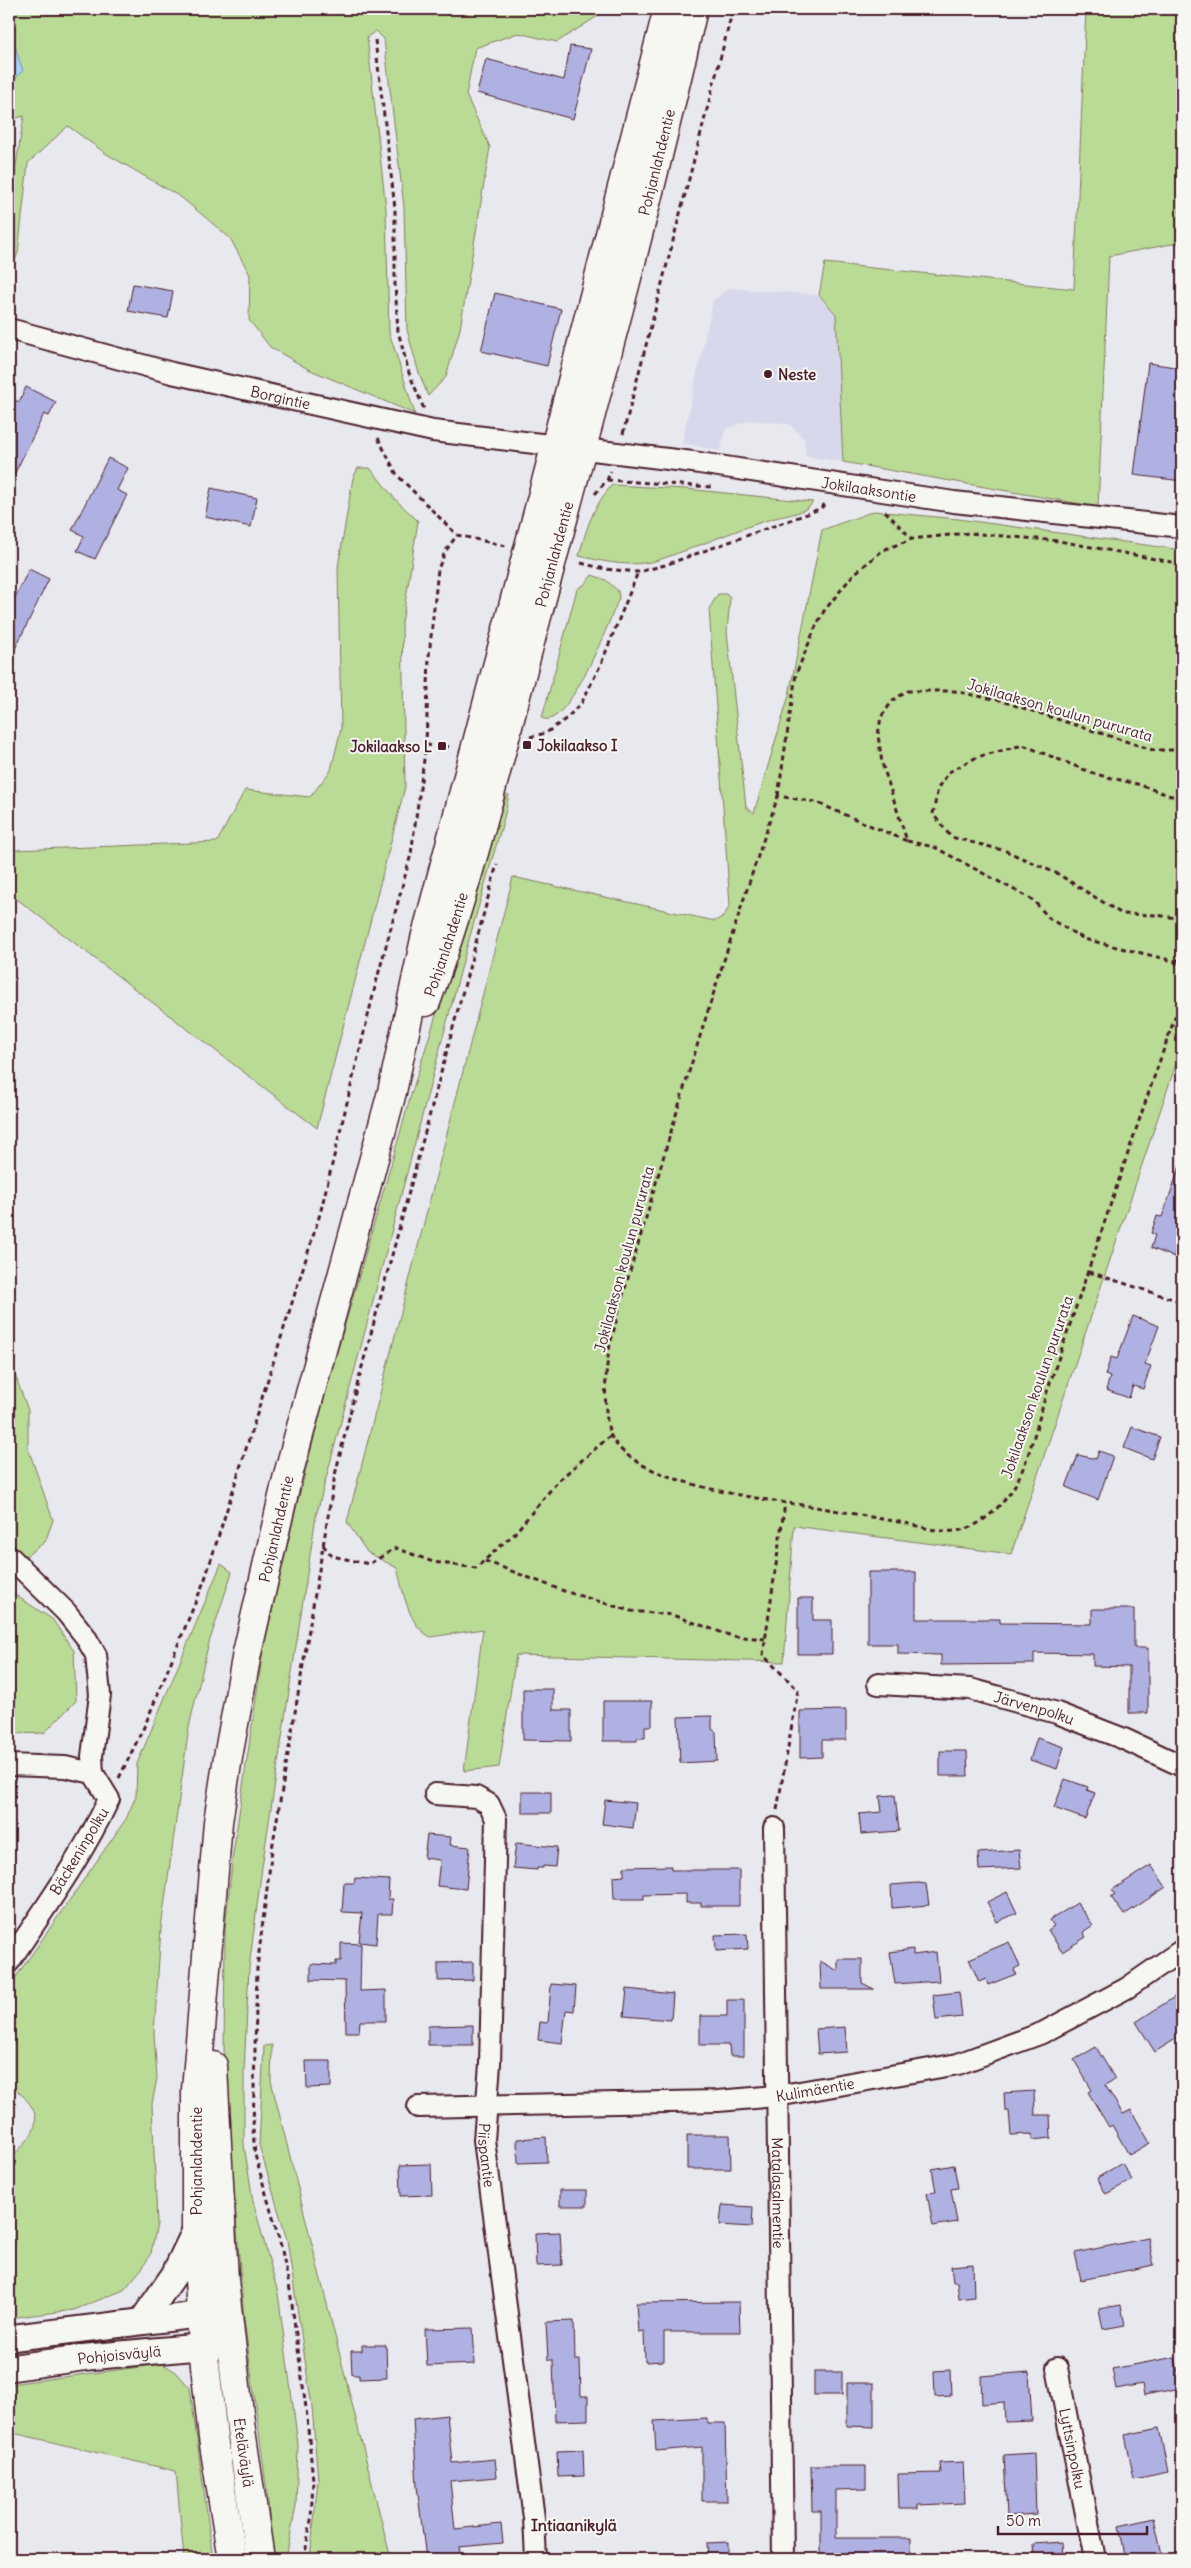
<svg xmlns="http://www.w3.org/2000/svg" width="1191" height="2568" viewBox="0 0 1191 2568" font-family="Delius,sans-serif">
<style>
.built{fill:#d7d8eb}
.green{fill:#badb95;stroke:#827d60}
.water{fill:#a0d3fd;stroke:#7e8ba9}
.building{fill:#afb1e3;stroke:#4a1f2b}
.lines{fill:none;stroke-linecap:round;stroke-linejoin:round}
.minor-casing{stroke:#4a1f2b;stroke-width:24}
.major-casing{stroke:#4a1f2b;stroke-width:29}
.highway-casing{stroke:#4a1f2b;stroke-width:31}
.path{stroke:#4a1f2b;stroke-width:3;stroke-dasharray:5 4;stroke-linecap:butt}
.minor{stroke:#f6f6f2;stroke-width:20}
.major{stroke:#f6f6f2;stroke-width:25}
.highway{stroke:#f6f6f2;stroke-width:28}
.poi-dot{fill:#4a1f2b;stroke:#f6f6f2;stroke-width:2}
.labels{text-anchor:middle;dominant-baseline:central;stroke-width:4;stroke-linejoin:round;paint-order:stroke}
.street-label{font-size:15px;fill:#4a1f2b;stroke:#f6f6f2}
.poi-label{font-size:15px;font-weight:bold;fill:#4a1f2b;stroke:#f6f6f2;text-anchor:start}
.neighbourhood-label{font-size:16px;font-weight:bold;fill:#4a1f2b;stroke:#f6f6f2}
</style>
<rect width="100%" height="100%" fill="#e8e8ef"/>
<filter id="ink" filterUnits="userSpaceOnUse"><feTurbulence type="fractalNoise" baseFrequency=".02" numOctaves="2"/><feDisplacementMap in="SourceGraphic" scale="10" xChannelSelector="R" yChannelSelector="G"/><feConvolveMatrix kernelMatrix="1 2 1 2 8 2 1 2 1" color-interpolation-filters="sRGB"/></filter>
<g filter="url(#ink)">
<!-- built -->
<polygon class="built" points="729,288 819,295 836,314 843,462 805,456 805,440 789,424 750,420 726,429 720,451 682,443 713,301"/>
<!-- green -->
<g class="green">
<polygon points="18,9 609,9 557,42 518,33 475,48 466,95 490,147 460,329 446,377 428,396 418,370 407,330 404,207 384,39 376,31 367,37 386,209 389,332 415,414 308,369 270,347 249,320 250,275 230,238 182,198 105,153 68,126 28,163 18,253 9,274 9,208 24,116 16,118 9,159 9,85 13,57 9,25"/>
<polygon points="1086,9 1182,9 1182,242 1109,256 1098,507 843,462 836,314 819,295 825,263 1074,289"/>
<polygon points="358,468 370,468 395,499 418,521 402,623 405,787 317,1128 9,893 9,853 14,850 217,842 245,790 310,797 331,770 341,729 338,567 353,478"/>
<path d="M612 485 686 489 813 502C807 513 787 515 775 518 743 527 712 541 681 552 669 556 656 562 644 563 622 566 601 561 579 556 587 527 592 508 612 485Z"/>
<path d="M874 511 958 519 1182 550V1046L1011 1554 794 1526 784 1662 516 1655 499 1767 464 1771 483 1629 431 1637C408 1627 403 1590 397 1568L367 1552 347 1522 513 877 715 921 724 916 730 905 709 609 718 594H726L730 598 727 632 746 807 754 813 789 695 822 530Z"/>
<path d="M592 575 606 580 618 591 619 598C611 617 567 733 542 718L577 589 585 584Z"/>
<polygon points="507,795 509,795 504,818 466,950 316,1516 262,1867 249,1968 244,2072 244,2145 253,2201 278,2293 298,2444 296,2505 286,2559 272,2559 268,2500 244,2319 224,2067 225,1930 233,1854 263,1651 297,1504 328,1384 411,1095 498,817"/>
<polygon points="9,1359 28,1410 28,1448 53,1520 45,1542 26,1556 9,1541"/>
<path d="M221 1564 232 1572 208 1646 189 1727 161 1928 154 2034 157 2078 152 2104 157 2224 151 2253 143 2267 124 2290 74 2310 9 2318V2158C14 2155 19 2150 23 2145 48 2119 32 2102 9 2084V1987L126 1819 136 1796 137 1764Z"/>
<polygon points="9,1591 52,1619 74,1651 76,1701 44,1733 9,1734"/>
<polygon points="272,2045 271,2081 391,2559 310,2559 318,2480 312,2407 287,2240 259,2145 264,2046"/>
<polygon points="163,2364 176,2372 190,2388 213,2559 184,2559 176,2471 9,2432 9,2384"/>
</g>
<!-- water -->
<path class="water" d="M9 33C16 44 17 57 23 70L9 86Z"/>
<!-- building -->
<g class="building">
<polygon points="570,46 591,49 573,119 477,93 486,59 564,80"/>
<polygon points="133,284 173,291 168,318 128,311"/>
<polygon points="495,293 561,309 547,366 481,351"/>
<polygon points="1148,363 1182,368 1182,481 1134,475"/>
<polygon points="26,387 56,402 49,416 44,414 9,485 9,397 19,402"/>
<polygon points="108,458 128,468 117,490 127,495 95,559 77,551 84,536 72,530"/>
<polygon points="211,488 257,498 251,527 205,517"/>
<polygon points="29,569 49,579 9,661 9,610"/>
<polygon points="1180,1166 1182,1166 1182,1245 1178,1243 1174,1257 1151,1248 1155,1235 1151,1233 1157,1216 1162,1217"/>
<polygon points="1133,1316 1159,1326 1145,1364 1151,1366 1143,1389 1133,1386 1129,1398 1106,1390 1110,1377 1105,1375 1111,1357 1117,1359"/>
<polygon points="1132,1427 1160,1437 1152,1459 1124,1448"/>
<polygon points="1099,1451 1113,1456 1098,1500 1066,1487 1078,1455 1096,1459"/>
<polygon points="868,1572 916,1572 916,1619 1000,1619 1000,1623 1092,1624 1092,1609 1134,1609 1134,1648 1148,1648 1148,1713 1129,1713 1129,1667 1093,1666 1093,1654 1034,1653 1034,1664 941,1665 941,1655 898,1654 898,1644 868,1644"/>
<polygon points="798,1598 813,1598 813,1620 832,1620 832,1654 798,1654"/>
<polygon points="523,1689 553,1689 553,1710 571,1710 571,1741 523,1740"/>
<polygon points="603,1701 652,1701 652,1726 645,1726 645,1738 637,1738 637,1741 603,1741"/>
<polygon points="846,1710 846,1740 822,1740 822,1757 800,1758 800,1711"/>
<polygon points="712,1716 712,1729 716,1732 717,1761 680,1763 678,1717"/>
<polygon points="1037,1738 1064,1747 1057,1769 1030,1760"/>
<polygon points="940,1751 967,1751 968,1776 940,1776"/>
<polygon points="1065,1779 1088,1787 1087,1790 1095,1793 1085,1819 1054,1808"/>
<rect x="522" y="1792" width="29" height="21"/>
<polygon points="895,1795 899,1831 861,1834 859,1814 882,1812 880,1796"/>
<polygon points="605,1800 636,1803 633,1828 602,1824"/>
<polygon points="427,1835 451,1837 450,1845 470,1847 466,1889 437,1886 440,1860 424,1858"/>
<polygon points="516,1843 557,1847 555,1867 543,1866 543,1868 537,1868 537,1870 513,1868"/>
<polygon points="1019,1850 1021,1868 979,1870 978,1853"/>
<polygon points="1151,1865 1166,1887 1124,1915 1111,1897 1115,1894 1112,1890"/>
<polygon points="671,1866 671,1870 739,1870 739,1906 701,1906 701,1903 686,1903 686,1894 644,1895 644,1899 614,1899 613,1877 624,1876 624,1867"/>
<polygon points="355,1878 389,1880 388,1899 393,1899 392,1914 378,1914 376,1944 359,1942 362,1913 342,1912 344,1883 354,1883"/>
<polygon points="918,1883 926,1884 929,1905 892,1908 891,1885"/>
<polygon points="1007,1892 1017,1913 997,1922 987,1902"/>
<polygon points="1077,1903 1093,1925 1083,1932 1086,1937 1062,1952 1048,1930 1054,1926 1050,1920"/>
<polygon points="747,1934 748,1949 716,1951 715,1935"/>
<polygon points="1009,1942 1020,1966 1014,1969 1016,1974 988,1985 986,1979 979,1982 969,1959"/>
<polygon points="341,1943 361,1944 360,1991 386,1990 386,2021 360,2021 359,2032 346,2032 345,1981 311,1980 311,1964 336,1965 336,1961 341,1961"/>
<polygon points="913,1949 913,1955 936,1952 939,1981 895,1984 890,1952"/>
<polygon points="838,1959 862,1959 862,1983 874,1989 821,1989 820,1961 838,1971"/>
<polygon points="473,1962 473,1980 438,1981 438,1963"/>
<polygon points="551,1984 576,1986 574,2011 566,2010 562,2043 538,2040 540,2022 548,2023"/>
<polygon points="627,1989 673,1994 671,2020 624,2016"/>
<polygon points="959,1992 962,2017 936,2020 933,1995"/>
<polygon points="1182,1992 1182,2035 1155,2052 1136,2022"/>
<polygon points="727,2000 744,2000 744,2056 730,2056 729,2045 700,2045 700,2016 727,2016"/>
<polygon points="473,2025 473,2045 428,2045 428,2026"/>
<polygon points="845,2027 847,2052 818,2054 816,2029"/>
<polygon points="1096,2047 1115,2079 1105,2085 1123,2114 1131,2110 1150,2143 1129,2155 1112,2125 1109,2127 1088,2092 1092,2090 1074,2060"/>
<polygon points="306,2061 331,2061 331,2087 307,2088"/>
<polygon points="1034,2091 1035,2115 1050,2115 1051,2138 1032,2140 1032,2134 1011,2135 1009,2111 1005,2111 1004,2093"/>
<polygon points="687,2135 730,2135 731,2169 687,2169"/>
<polygon points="546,2137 547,2162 518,2163 517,2139"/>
<polygon points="1122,2163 1132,2180 1106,2194 1097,2178"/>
<polygon points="431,2164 432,2195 401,2196 400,2165"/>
<polygon points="954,2165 958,2188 951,2189 957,2222 933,2226 927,2193 936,2192 932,2169"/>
<rect x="560" y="2190" width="27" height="16"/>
<polygon points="722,2205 753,2207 752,2227 720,2225"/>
<polygon points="560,2232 562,2265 536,2266 535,2233"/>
<polygon points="1148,2238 1154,2265 1081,2280 1075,2253"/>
<polygon points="973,2264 974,2297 959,2299 957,2282 953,2282 951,2266"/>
<polygon points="739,2302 740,2332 664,2332 664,2361 645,2362 644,2331 638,2332 636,2303"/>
<polygon points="1121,2305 1125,2325 1103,2329 1099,2309"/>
<polygon points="574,2321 575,2360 580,2360 581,2396 588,2396 588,2420 555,2421 553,2360 548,2360 546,2322"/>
<polygon points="473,2328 475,2364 427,2366 425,2329"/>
<polygon points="362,2345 386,2345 387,2378 359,2379 359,2375 352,2375 351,2351 362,2351"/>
<polygon points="1175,2357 1181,2388 1144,2395 1142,2384 1116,2389 1112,2369"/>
<polygon points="950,2370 951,2396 935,2397 934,2371"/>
<rect x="814" y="2372" width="28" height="23"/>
<polygon points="1029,2372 1032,2421 1005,2422 1004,2402 982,2404 981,2376"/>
<polygon points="847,2383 874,2383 874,2427 847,2426"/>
<polygon points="447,2415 452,2463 495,2459 497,2477 450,2481 455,2529 501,2524 503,2543 459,2547 461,2558 426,2559 417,2486 413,2419"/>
<polygon points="707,2418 707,2423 725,2423 727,2501 702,2501 702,2447 656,2451 654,2421"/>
<polygon points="1159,2428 1168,2472 1134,2479 1125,2435"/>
<polygon points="583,2450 584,2476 558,2477 557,2451"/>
<polygon points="1034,2453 1036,2514 1007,2516 1004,2455"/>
<polygon points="963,2462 965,2503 918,2505 918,2509 899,2509 898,2474 941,2473 940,2463"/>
<polygon points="811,2466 866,2466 866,2489 836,2490 836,2538 911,2538 911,2559 821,2559 821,2511 812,2511"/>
<polygon points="1154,2518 1163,2559 1126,2559 1119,2526"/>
<polygon points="728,2542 728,2559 708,2559 707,2543"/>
<polygon points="1062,2542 1063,2559 1034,2559 1033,2544"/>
</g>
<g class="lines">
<defs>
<g id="minor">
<path id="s1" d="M9 329 172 373 433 431 693 462 954 502 1182 527"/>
<path d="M9 1556 66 1612 85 1636 96 1655 100 1695 92 1756 93 1773 109 1799C82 1857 44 1909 9 1962"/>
<path id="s2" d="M878 1684 970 1689 1057 1713 1124 1739 1182 1766"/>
<polyline points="9,1765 65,1767 93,1773"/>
<path id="s3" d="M435 1794 476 1797 489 1804 496 1819 490 2064 484 2140 534 2518 536 2559"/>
<path id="s4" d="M774 1828 783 2559"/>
<path id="s5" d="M418 2107 718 2101 777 2096 958 2064 1042 2033 1127 1988 1182 1950"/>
<path id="s6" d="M1057 2368 1095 2559"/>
</g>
<g id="major">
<polyline points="142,2321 174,2275 196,2229"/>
<polyline points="9,2338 221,2312"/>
<path id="s7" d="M9 2368 88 2357 231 2344"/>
</g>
<g id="highway">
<path id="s8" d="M426 1002C473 875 503 740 539 609 592 410 647 210 693 9"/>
<path id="s9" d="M213 2066 224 2280 241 2430 260 2559"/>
<path id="s10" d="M232 2559 213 2438 203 2347 196 2229V2090L218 1822 228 1757 247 1653 288 1475 392 1092 425 939 556 444 668 9"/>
</g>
</defs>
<!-- minor casing -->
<use href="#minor" class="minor-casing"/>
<!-- major casing -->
<use href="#major" class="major-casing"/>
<!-- highway casing -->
<use href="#highway" class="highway-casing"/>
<!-- path -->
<g class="path">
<polyline points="375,40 395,208 395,284 398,331 409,373 424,409"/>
<polyline points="623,434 733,9"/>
<polyline points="378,438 397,475 457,535 506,546"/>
<polyline points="607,480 712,487"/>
<polyline points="595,494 607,480 611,471"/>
<polyline points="885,511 912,539 969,533 1059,541 1182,564"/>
<polyline points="581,563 605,569 638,572 665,565 807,514 821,508 827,502"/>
<polyline points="530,737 546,733 567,718 582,702 601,664 638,572"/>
<polyline points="426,745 451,747"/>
<path d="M1182 750H1153L998 700 954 691H908L893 700 881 717 878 735 882 763 907 841 815 802 778 796C733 930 690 1064 651 1200 640 1240 627 1278 617 1318 614 1331 609 1344 608 1358 605 1377 603 1422 612 1438 638 1485 767 1500 816 1507 846 1512 875 1518 905 1523 922 1527 943 1534 961 1530 978 1527 997 1510 1007 1497 1028 1472 1038 1416 1050 1383 1094 1255 1136 1126 1182 998"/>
<polyline points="778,796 796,674 816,626 824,611 853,575 883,550 912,539"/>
<polyline points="1182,796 1171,796 1137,784 1095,774 1023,745 977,757 949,772 938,788 933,814 951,837 1006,851 1058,874 1122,914 1157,915 1182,919"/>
<polyline points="907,841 934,847 1033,900 1050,919 1084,939 1174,961 1182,970"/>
<polyline points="1174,961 1182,959"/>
<polyline points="1089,1272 1182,1302"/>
<polyline points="323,1545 332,1556 369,1564 396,1548 433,1562 476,1568 514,1534 558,1481 610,1436"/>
<polyline points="485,1561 564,1591 631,1611 672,1615 732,1636 765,1639"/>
<polyline points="119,1778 145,1725 205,1579 320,1214 377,979 411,854 426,745 429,656 438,569 445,552 457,535"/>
<polyline points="777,1810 798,1690 763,1655 785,1503"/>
<polyline points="304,2559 311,2520 313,2480 306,2408 290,2290 281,2246 255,2155 253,2129 257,1968 272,1849 335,1475 355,1393 497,864"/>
</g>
<!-- minor -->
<use href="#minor" class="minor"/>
<!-- major -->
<use href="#major" class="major"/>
<!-- highway -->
<use href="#highway" class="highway"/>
</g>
</g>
<!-- markers -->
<g class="poi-dot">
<circle cx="768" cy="374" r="5"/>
<rect x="522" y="740" width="10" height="10" rx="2.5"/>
<rect x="437" y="741" width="10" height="10" rx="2.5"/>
</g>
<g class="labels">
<!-- street labels -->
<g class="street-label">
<text stroke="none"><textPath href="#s8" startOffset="871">Pohjanlahdentie</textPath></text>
<text stroke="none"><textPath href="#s1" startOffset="280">Borgintie</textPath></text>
<text stroke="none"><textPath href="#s1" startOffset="876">Jokilaaksontie</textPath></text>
<text stroke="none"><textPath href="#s8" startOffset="466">Pohjanlahdentie</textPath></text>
<text transform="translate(1060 710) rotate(16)">Jokilaakson koulun pururata</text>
<text stroke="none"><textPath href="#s8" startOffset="61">Pohjanlahdentie</textPath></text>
<text transform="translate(624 1259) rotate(-75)">Jokilaakson koulun pururata</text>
<text transform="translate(1037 1387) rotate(-71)">Jokilaakson koulun pururata</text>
<text stroke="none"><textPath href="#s10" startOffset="1039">Pohjanlahdentie</textPath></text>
<text stroke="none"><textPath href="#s2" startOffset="159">Järvenpolku</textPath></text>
<text transform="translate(79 1851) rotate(-59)">Bäckeninpolku</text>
<text stroke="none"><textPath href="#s5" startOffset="398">Kulimäentie</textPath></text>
<text stroke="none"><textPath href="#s3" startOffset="409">Piispantie</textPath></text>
<text transform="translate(196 2161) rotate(-90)">Pohjanlahdentie</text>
<text stroke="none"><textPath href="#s4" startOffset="365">Matalasalmentie</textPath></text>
<text stroke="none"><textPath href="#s7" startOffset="111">Pohjoisväylä</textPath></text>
<text stroke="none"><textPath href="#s6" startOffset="82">Lyttsinpolku</textPath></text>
<text stroke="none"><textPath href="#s9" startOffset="388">Eteläväylä</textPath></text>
</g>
<!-- poi labels -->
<g class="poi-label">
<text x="778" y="374">Neste</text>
<text x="537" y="745">Jokilaakso I</text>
<text x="432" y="746" text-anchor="end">Jokilaakso L</text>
</g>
<!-- neighbourhood labels -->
<g class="neighbourhood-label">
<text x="574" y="2525">Intiaanikylä</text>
</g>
</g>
<!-- margin -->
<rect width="1191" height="2568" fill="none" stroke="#f6f6f2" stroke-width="30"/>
<rect x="15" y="15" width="1161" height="2538" fill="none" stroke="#4a1f2b" stroke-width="2" filter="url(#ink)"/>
<!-- scale -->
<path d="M998 2526v8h149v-8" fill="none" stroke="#4a1f2b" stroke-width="2.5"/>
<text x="1006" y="2526" font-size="15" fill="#4a1f2b" stroke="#f6f6f2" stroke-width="4" paint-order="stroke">50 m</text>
</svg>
